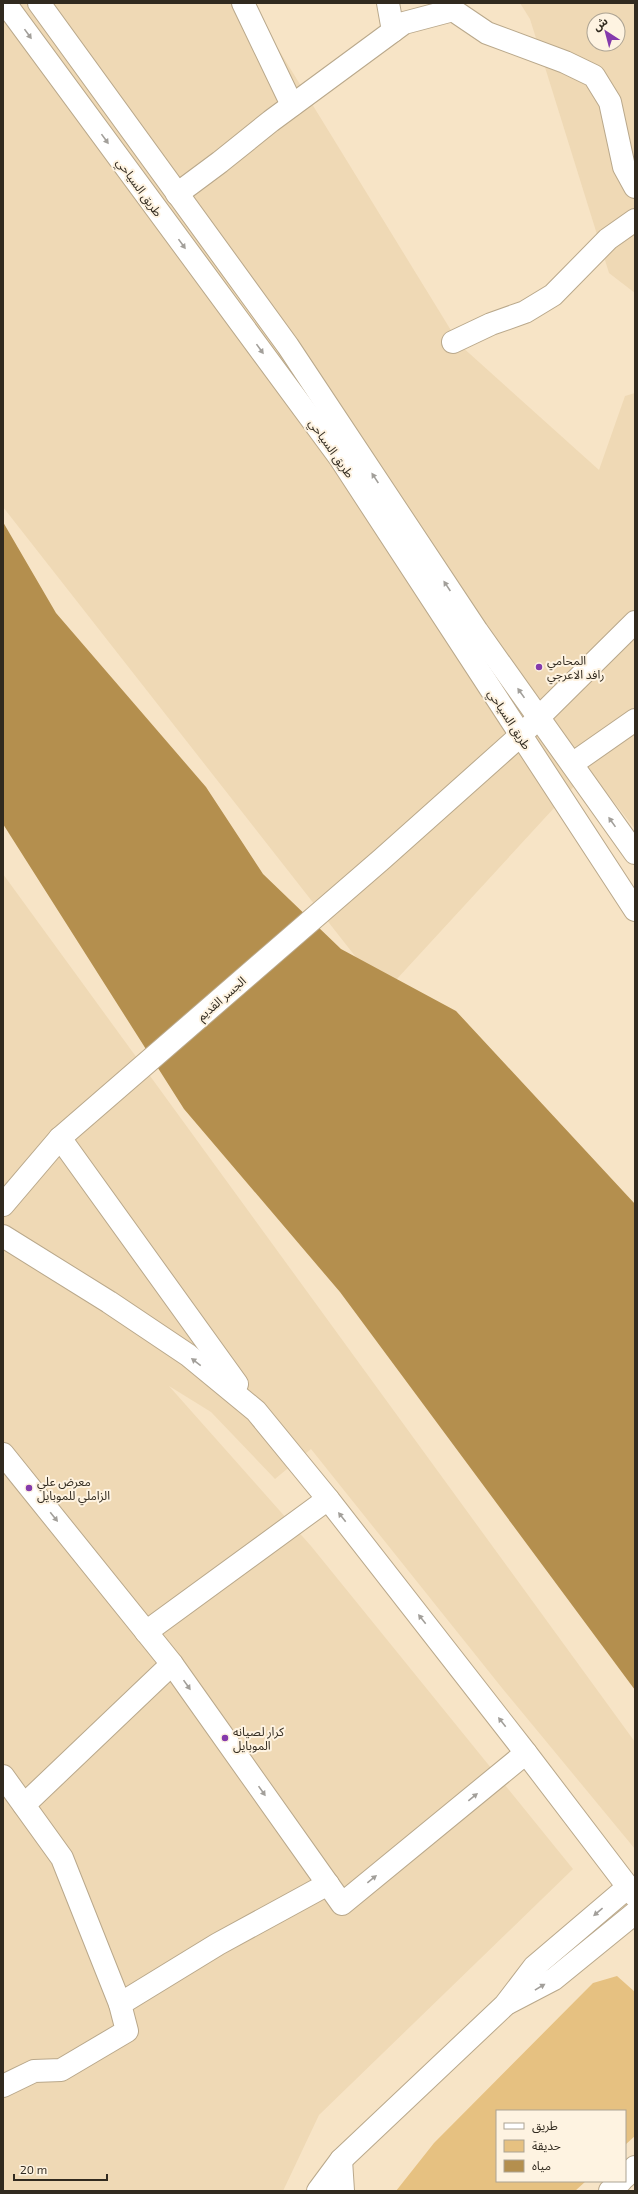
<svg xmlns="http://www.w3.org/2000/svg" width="638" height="2194" viewBox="0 0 638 2194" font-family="'Exo 2','Noto Sans Arabic',sans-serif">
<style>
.built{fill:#efd9b5;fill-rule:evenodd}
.green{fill:#e6c181}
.water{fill:#b48f4e}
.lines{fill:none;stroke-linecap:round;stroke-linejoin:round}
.minor-casing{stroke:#b9a88b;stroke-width:24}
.major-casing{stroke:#b9a88b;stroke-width:24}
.minor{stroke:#fff;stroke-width:22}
.major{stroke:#fff;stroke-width:22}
.oneway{fill:#a29f9a}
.poi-dot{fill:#853aac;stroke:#fef3e1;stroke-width:1.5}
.labels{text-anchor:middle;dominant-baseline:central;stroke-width:4;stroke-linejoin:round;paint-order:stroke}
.street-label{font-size:12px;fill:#312a1f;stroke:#fef3e1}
.poi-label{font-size:12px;fill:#312a1f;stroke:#fef3e1;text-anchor:start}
</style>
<rect width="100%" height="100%" fill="#f7e4c6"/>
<!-- built -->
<g class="built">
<polygon points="3,3 250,3 460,345 599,470 625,396 635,393 635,829 589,770 384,993 3,507"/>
<path d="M520 3H635V293L609 273 530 19ZM594 20H618V44H594Z"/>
<polygon points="3,874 635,1742 635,1849 502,1688 311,1449 275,1479 211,1412 169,1386 311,1546 573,1869 319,2115 283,2191 3,2191"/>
</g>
<!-- green -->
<polygon class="green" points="617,1976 635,1992 635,2136 625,2145 625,2111 497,2111 497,2181 586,2181 575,2191 396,2191 434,2143 593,1983"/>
<!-- water -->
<polygon class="water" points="3,522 56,613 206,787 263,874 341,949 456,1011 635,1204 635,1690 340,1292 184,1109 3,824"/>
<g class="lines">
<defs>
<g id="minor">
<polyline points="243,3 292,105"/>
<polyline points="388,3 393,31"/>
<polyline points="177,194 220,162 271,121 404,23 453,10 487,33 565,62 594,76 610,102 624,167 635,187"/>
<polyline points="453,342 491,324 525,312 553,295 608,239 635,220"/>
<polyline points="572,764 635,720"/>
<polyline points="60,1138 237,1384"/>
<polyline points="3,1205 60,1138 382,859 521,735 635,622"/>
<polyline points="3,1236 109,1302 188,1355 256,1411 328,1499 526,1753 635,1896"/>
<polyline points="3,1454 172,1664 342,1904 526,1753"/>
<polyline points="146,1632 328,1499"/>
<polyline points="3,1776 62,1858 120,2004 127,2031 61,2070 34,2071 3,2086"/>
<polyline points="24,1805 172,1664"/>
<polyline points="120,2004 218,1944 328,1884"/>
</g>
<g id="major">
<polyline points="5,3 340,458 635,910"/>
<polyline points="39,3 288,346 477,631 635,853"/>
<polyline points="508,2003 554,1979 635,1913"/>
<polyline points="341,2160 343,2191"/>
<polyline points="625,2177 635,2167"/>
<polyline points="318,2191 341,2160 505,2005 534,1967 628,1887"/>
<polyline points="610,2191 621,2181"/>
</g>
</defs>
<!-- minor casing -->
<use href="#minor" class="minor-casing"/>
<!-- major casing -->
<use href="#major" class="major-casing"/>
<!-- minor -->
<use href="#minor" class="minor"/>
<!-- major -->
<use href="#major" class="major"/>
</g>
<!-- one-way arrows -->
<defs><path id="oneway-solid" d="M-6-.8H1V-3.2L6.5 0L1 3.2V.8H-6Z"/></defs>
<g class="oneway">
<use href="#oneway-solid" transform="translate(28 34) rotate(54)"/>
<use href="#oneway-solid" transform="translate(105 139) rotate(54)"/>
<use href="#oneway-solid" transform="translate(182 244) rotate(54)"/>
<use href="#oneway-solid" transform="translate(260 349) rotate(54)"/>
<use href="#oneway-solid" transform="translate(375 478) rotate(-124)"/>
<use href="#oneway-solid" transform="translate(447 586) rotate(-124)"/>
<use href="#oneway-solid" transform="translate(521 693) rotate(-125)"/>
<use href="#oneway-solid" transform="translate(612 822) rotate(-125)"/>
<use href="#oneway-solid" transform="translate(196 1362) rotate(-142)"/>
<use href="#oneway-solid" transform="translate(54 1517) rotate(51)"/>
<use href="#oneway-solid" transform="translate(342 1517) rotate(-128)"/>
<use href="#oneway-solid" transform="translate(422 1619) rotate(-128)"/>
<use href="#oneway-solid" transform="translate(187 1685) rotate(55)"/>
<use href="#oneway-solid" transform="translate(502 1722) rotate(-128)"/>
<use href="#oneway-solid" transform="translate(262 1791) rotate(55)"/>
<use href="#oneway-solid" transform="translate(473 1797) rotate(-39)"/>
<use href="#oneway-solid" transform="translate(372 1879) rotate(-39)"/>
<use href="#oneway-solid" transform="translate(598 1912) rotate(140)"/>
<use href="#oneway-solid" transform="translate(540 1987) rotate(-31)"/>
</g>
<!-- markers -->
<g class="poi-dot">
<circle cx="539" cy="667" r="4"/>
<circle cx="29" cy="1488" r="4"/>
<circle cx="225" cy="1738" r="4"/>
</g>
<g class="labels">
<!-- street labels -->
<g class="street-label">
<text transform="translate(140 187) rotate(54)">طريق السياحي</text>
<text transform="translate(332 448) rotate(55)">طريق السياحي</text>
<text transform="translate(510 719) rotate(57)">طريق السياحي</text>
<text transform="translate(221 998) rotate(-41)">الجسر القديم</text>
</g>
<!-- poi labels -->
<g class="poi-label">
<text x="547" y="660">المحامي<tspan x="547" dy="14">رافد الاعرجي</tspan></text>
<text x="37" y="1481">معرض علي<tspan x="37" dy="14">الزاملي للموبايل</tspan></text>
<text x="233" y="1731">كرار لصيانه<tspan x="233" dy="14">الموبايل</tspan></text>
</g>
</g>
<!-- border -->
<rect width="638" height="2194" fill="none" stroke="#312a1f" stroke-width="8"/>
<!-- legend -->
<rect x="496" y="2110" width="130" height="72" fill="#fef3e1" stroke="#aca393"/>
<rect x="504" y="2123" width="20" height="6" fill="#ffffff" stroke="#aca393"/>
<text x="532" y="2130" font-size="12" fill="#312a1f">طريق</text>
<rect x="504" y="2140" width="20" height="12" fill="#e6c181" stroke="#aca393"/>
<text x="532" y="2150" font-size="12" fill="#312a1f">حديقة</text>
<rect x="504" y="2160" width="20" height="12" fill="#b48f4e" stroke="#aca393"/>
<text x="532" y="2170" font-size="12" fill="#312a1f">مياه</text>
<!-- north arrow -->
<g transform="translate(606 32) rotate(324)"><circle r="19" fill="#fef3e1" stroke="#aca393"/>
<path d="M0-3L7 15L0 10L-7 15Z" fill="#853aac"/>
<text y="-6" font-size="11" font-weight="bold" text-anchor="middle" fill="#312a1f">ش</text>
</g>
<!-- scale -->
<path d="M14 2174v6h93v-6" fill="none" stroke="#312a1f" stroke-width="2"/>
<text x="20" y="2174" font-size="12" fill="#312a1f" stroke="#fef3e1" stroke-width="3" paint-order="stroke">20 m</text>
</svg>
